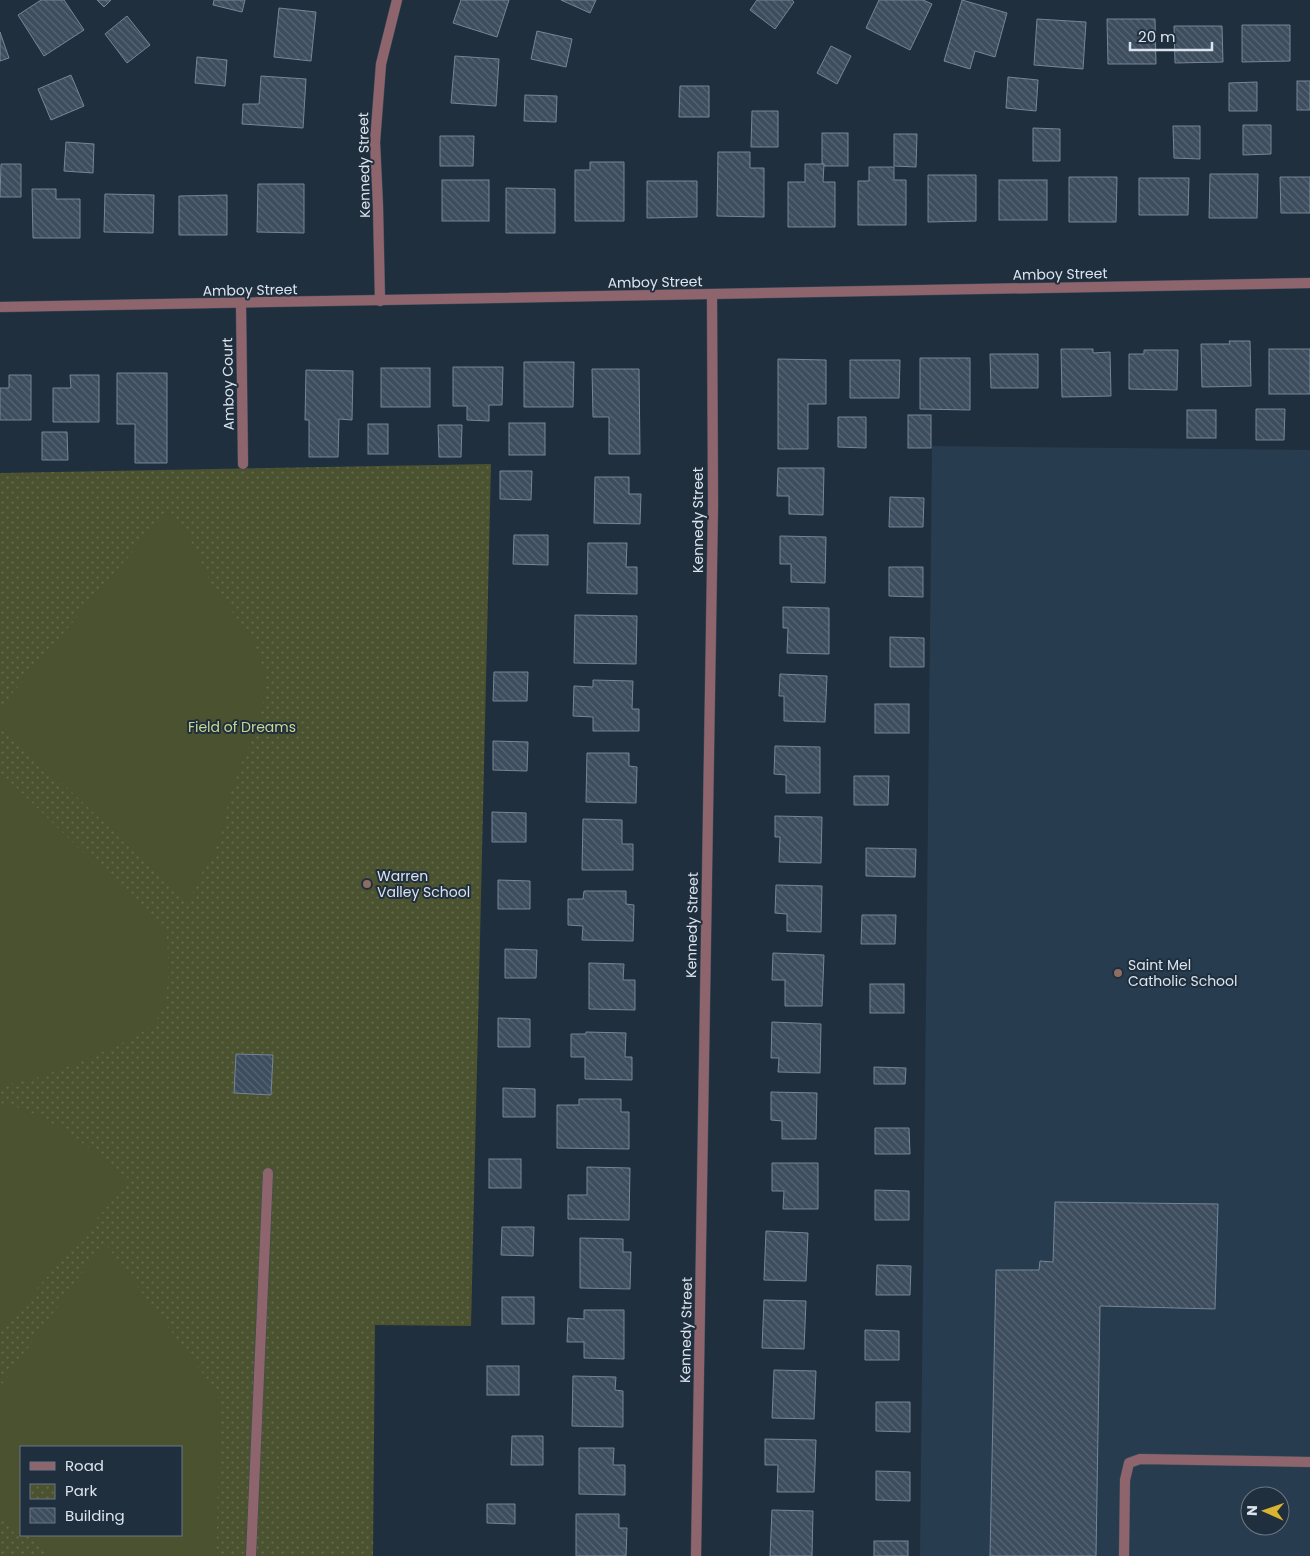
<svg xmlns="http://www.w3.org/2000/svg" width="1310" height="1556" viewBox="0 0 1310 1556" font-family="Poppins,sans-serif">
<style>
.built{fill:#283c4f;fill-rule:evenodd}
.park{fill:url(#park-dots);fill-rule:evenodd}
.pitch{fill:#4b522f}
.building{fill:url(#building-back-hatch);stroke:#748697}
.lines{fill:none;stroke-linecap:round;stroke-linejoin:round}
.lane-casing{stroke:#3e4c5a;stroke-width:11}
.street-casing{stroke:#3e4c5a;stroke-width:11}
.lane{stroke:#8f656d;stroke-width:10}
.street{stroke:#8f656d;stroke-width:10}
.education-dot{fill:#8d6e63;stroke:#202f3e;stroke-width:2}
.labels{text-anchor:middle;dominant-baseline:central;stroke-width:4;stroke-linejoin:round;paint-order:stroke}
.street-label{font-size:14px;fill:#dbe4ee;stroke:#202f3e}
.park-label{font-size:14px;fill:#c9d890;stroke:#202f3e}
.poi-label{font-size:14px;fill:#dbe4ee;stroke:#202f3e;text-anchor:start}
</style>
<defs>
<pattern id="park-dots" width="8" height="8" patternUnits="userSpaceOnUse" patternTransform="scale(1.25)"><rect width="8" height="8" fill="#4b522f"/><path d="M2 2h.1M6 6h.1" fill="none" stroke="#646b4d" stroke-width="1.8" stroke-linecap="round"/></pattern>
<pattern id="building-back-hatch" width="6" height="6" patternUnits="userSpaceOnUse" patternTransform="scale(1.25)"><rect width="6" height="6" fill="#3d4d5d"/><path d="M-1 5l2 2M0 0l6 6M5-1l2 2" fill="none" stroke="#586675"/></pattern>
</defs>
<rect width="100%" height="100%" fill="#202f3e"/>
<!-- built -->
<path class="built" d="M932 446 1310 450V1556H920ZM1250 1496H1280V1526H1250Z"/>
<!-- park -->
<path class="park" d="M491 464 471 1326 375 1325 373 1556H0V473ZM21 1447H181V1535H21Z"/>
<!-- pitch -->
<g class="pitch">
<polygon points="168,510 185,529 211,584 252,638 265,672 263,705 256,731 243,759 231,791 220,841 203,871 189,902 0,725 0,708"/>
<path d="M0 772 166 932C169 958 172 1000 155 1022 142 1038 67 1067 45 1075 31 1080 15 1084 0 1084Z"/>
<path d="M0 1103C47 1111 93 1151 130 1180L0 1332Z"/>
<polygon points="104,1242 207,1379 218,1396 220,1415 216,1556 55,1556 26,1535 181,1535 181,1447 21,1447 21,1532 0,1516 0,1387"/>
</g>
<!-- building -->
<g class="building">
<polygon points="41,0 64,0 84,30 44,56 18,15"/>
<polygon points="97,0 111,0 104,7"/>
<polygon points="214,0 245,0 242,12 213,5"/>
<polygon points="461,0 509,0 497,37 453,23"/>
<polygon points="561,0 596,0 590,13"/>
<polygon points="757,0 792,0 794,2 775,29 750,10"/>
<polygon points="879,0 923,0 932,4 910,50 866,28"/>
<polygon points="962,0 1007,13 995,57 975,51 970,69 944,61"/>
<polygon points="279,8 316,12 311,61 274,57"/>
<polygon points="127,16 150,45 127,63 105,34"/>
<polygon points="1037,19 1086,22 1083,69 1034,65"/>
<polygon points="1107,19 1155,19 1156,64 1108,64"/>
<polygon points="1242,25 1290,25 1290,61 1242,62"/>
<polygon points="1174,26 1222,26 1223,62 1175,63"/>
<polygon points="537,31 572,39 566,67 531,59"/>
<polygon points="0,32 9,58 0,61"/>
<polygon points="831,46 851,56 837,84 817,73"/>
<polygon points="455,56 499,59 496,106 451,103"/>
<polygon points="197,57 227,60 225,86 195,83"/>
<polygon points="71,75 84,106 51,120 38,89"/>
<polygon points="261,76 306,79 303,128 242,124 243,104 259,104"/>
<polygon points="1008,77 1038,80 1036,111 1006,108"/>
<rect x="1297" y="81" width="13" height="29"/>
<polygon points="1257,82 1257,111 1229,111 1229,83"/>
<polygon points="680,86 709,86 709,117 679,117"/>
<polygon points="525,95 557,96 556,122 524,121"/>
<polygon points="752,111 778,111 778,147 751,147"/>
<polygon points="1243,125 1271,125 1271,154 1243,155"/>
<polygon points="1173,126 1200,126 1200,159 1174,158"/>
<polygon points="1033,128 1060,129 1060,161 1033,161"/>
<rect x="822" y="133" width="26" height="33"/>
<polygon points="894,134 917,134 916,167 894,166"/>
<polygon points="440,136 474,136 473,166 440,166"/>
<polygon points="66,142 94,144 93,173 64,171"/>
<polygon points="718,152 750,152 750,168 764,168 764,217 717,216"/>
<polygon points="590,162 624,162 624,221 575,221 575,170 590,170"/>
<polygon points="1,164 21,164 21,197 0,197"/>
<polygon points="805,164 824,164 823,182 835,182 835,227 788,227 788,182 805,182"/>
<polygon points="869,167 894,167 894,180 906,180 906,225 858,225 858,181 869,181"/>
<polygon points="1210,174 1258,174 1257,218 1209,218"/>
<polygon points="928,175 976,175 976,221 928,222"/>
<polygon points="1069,177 1117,177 1116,222 1069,222"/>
<polygon points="1280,177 1310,177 1310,213 1281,213"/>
<polygon points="1139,178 1189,178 1188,215 1139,215"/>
<rect x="442" y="180" width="47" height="41"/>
<rect x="999" y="180" width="48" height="40"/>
<polygon points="647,181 697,181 697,217 647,218"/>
<polygon points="258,184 304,184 304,233 257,232"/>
<polygon points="506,188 555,189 555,233 506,233"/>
<polygon points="32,189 56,189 56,199 80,199 80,238 33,238"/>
<polygon points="105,194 154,195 153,233 104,232"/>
<polygon points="227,195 227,235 179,235 179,196"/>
<polygon points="1229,341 1250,341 1251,386 1202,387 1201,344 1230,344"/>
<polygon points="1061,349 1093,349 1093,353 1110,352 1111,396 1062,397"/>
<rect x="1269" y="349" width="41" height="45"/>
<polygon points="1144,350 1178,350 1177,390 1129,389 1129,354 1144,354"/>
<polygon points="990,354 1038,354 1038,388 991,388"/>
<polygon points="920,358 970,358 970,410 920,409"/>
<polygon points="778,359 826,360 826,404 808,404 808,449 778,449"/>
<polygon points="850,360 900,360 899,398 850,398"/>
<polygon points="524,362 574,362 573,407 524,407"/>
<polygon points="453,367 503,367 502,405 489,405 489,421 467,420 467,406 453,406"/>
<rect x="381" y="368" width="49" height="39"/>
<polygon points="592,369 639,369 640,454 609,454 609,417 593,417"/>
<polygon points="306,370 353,371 352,420 339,419 338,457 309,457 309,420 305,420"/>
<polygon points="117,373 167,373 167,463 135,463 135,424 117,424"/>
<polygon points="9,375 31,375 31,420 0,420 0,388 9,388"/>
<polygon points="70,375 99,375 99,422 53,422 53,388 71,388"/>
<polygon points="1256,409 1285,409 1284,440 1256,440"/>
<rect x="1187" y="410" width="29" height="28"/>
<rect x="908" y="415" width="23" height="33"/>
<polygon points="838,417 866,417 866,448 838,447"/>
<rect x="509" y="423" width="36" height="32"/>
<rect x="368" y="424" width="20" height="30"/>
<polygon points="438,425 462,425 461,457 439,457"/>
<polygon points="42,432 67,432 68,460 42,460"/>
<polygon points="778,468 824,468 823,515 789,514 789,496 777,496"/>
<polygon points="500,471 532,471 531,500 500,499"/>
<polygon points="595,477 629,477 629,494 641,494 640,524 594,523"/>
<polygon points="890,497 924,498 923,527 889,527"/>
<polygon points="514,535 548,535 548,565 513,564"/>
<polygon points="780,536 826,537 825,583 791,582 791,564 780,564"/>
<polygon points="588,543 627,543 626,567 637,567 637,594 587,593"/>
<polygon points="889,567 923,567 923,597 889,596"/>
<polygon points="783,607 829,608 829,654 787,653 788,628 783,628"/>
<polygon points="575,615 637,616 636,664 574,663"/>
<polygon points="890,637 924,638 924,667 890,667"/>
<polygon points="494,672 528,672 527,701 493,701"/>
<polygon points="780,674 827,676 825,722 784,721 784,696 779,696"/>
<polygon points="593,680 633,681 632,709 639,709 639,731 593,731 593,717 573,716 574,686 593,687"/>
<rect x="875" y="704" width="34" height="29"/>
<polygon points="493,741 528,742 527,771 493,770"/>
<polygon points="775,746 820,747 820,793 786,793 786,775 774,774"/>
<polygon points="587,753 629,753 629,766 637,767 636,803 586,802"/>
<polygon points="854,776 889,776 888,805 854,805"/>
<polygon points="492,812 526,813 526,842 492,842"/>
<polygon points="775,816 822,817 821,863 779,862 780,837 775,837"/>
<polygon points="583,819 622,820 622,844 633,844 633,870 582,870"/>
<polygon points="866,848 916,849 915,877 866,876"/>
<polygon points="498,880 530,881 530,909 498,909"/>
<polygon points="776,885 822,886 821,932 787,931 787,914 775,913"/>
<polygon points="584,891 626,891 626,904 634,905 633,941 582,940 583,926 568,925 568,899 583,899"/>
<polygon points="862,915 896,915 895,944 861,944"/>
<polygon points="505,949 537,950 536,978 505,978"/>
<polygon points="773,953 824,955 822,1006 785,1006 785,980 772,980"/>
<polygon points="589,963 624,964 623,980 635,980 635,1010 589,1009"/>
<rect x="870" y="984" width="34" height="29"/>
<polygon points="498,1018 530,1019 530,1047 498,1047"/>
<polygon points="772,1022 821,1024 820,1073 778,1072 779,1058 771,1058"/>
<polygon points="586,1032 626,1033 625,1057 632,1057 632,1080 585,1079 585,1057 571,1057 571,1034 586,1034"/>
<polygon points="236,1054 273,1055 271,1095 234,1093"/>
<polygon points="874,1067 906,1068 905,1084 874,1084"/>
<polygon points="503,1088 535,1089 535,1117 503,1117"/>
<polygon points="771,1092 817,1093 816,1139 782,1139 782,1121 771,1120"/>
<polygon points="579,1099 621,1099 621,1112 629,1112 629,1149 557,1148 557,1105 579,1105"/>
<polygon points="875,1128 909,1128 910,1154 875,1154"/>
<rect x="489" y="1159" width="32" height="29"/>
<polygon points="772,1163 818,1163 818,1209 783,1209 784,1191 772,1191"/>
<polygon points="587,1167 630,1168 629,1220 568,1219 568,1195 587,1195"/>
<polygon points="875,1190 909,1191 909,1220 875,1220"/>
<polygon points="1055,1202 1218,1204 1215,1309 1100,1306 1096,1556 990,1556 996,1270 1039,1270 1040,1261 1053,1262"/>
<polygon points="502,1227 534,1227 533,1256 501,1255"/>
<polygon points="766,1231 808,1233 806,1281 764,1280"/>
<polygon points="580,1238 623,1239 623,1252 631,1252 630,1289 580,1288"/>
<polygon points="877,1265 911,1266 910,1295 876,1295"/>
<rect x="502" y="1297" width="32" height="27"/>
<polygon points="764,1300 806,1301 804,1349 762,1348"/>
<polygon points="584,1310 624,1310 624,1359 584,1358 584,1342 567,1342 568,1318 584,1319"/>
<polygon points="865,1330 899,1331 899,1360 865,1360"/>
<rect x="487" y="1366" width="32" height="29"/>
<polygon points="774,1370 816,1371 814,1419 772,1418"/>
<polygon points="573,1376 616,1377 615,1390 623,1391 623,1427 572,1426"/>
<polygon points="876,1402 910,1402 910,1432 876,1431"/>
<polygon points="512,1436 543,1436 543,1465 511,1465"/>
<polygon points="765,1439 816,1440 814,1492 777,1492 778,1465 765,1465"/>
<polygon points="579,1448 614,1448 613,1465 625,1465 625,1495 579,1494"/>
<polygon points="876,1471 910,1472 910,1501 876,1500"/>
<polygon points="487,1504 515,1504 515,1524 487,1523"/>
<polygon points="772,1510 813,1511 812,1556 770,1556"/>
<polygon points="576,1514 619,1514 619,1528 627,1528 626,1556 576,1556"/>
<rect x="874" y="1541" width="34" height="15"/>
</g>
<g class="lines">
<defs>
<g id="lane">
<polyline points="251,1556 268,1173"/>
<polyline points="1124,1556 1125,1480 1129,1463 1140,1459 1310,1462"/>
</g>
<g id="street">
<polyline points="380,301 378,206 375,142 381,64 397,0"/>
<polyline points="241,304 243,464"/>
<polyline points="0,307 1310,283"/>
<polyline points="696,1556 713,505 712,294"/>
</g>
</defs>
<!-- lane casing -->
<use href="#lane" class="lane-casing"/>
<!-- street casing -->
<use href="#street" class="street-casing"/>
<!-- lane -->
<use href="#lane" class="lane"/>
<!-- street -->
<use href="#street" class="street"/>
</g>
<!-- markers -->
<g class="education-dot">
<circle cx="367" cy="884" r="5"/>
<circle cx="1118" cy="973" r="5"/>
</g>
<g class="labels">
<!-- street labels -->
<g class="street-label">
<text transform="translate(364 165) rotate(-91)">Kennedy Street</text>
<text transform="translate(1060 274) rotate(-1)">Amboy Street</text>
<text transform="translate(655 282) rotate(-1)">Amboy Street</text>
<text transform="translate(250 290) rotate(-1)">Amboy Street</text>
<text transform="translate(228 384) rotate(-91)">Amboy Court</text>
<text transform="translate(698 520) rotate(-90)">Kennedy Street</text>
<text transform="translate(692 925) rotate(-89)">Kennedy Street</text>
<text transform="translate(686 1330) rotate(-89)">Kennedy Street</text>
</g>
<!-- park labels -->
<g class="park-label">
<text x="242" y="727">Field of Dreams</text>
</g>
<!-- poi labels -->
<g class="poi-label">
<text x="377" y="876">Warren<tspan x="377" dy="16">Valley School</tspan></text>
<text x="1128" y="965">Saint Mel<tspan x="1128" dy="16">Catholic School</tspan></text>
</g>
</g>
<!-- legend -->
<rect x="20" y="1446" width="162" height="90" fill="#202f3e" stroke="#6b7784"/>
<rect x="30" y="1462" width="25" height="8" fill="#8f656d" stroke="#6b7784"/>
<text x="65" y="1471" font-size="15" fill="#dbe4ee">Road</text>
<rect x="30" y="1484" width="25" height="15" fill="url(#park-dots)" stroke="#6b7784"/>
<text x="65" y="1496" font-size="15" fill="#dbe4ee">Park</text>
<rect x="30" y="1508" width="25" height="15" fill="url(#building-back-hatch)" stroke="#6b7784"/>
<text x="65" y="1521" font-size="15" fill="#dbe4ee">Building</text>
<!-- north arrow -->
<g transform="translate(1265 1511) rotate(272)"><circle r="24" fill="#202f3e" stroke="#6b7784"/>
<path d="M0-4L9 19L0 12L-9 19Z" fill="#dab333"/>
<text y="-8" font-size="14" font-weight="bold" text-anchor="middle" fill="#dbe4ee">N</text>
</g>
<!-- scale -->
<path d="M1130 42v8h82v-8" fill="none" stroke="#dbe4ee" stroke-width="2.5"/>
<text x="1138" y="42" font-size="15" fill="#dbe4ee" stroke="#202f3e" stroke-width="4" paint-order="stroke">20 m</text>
</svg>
